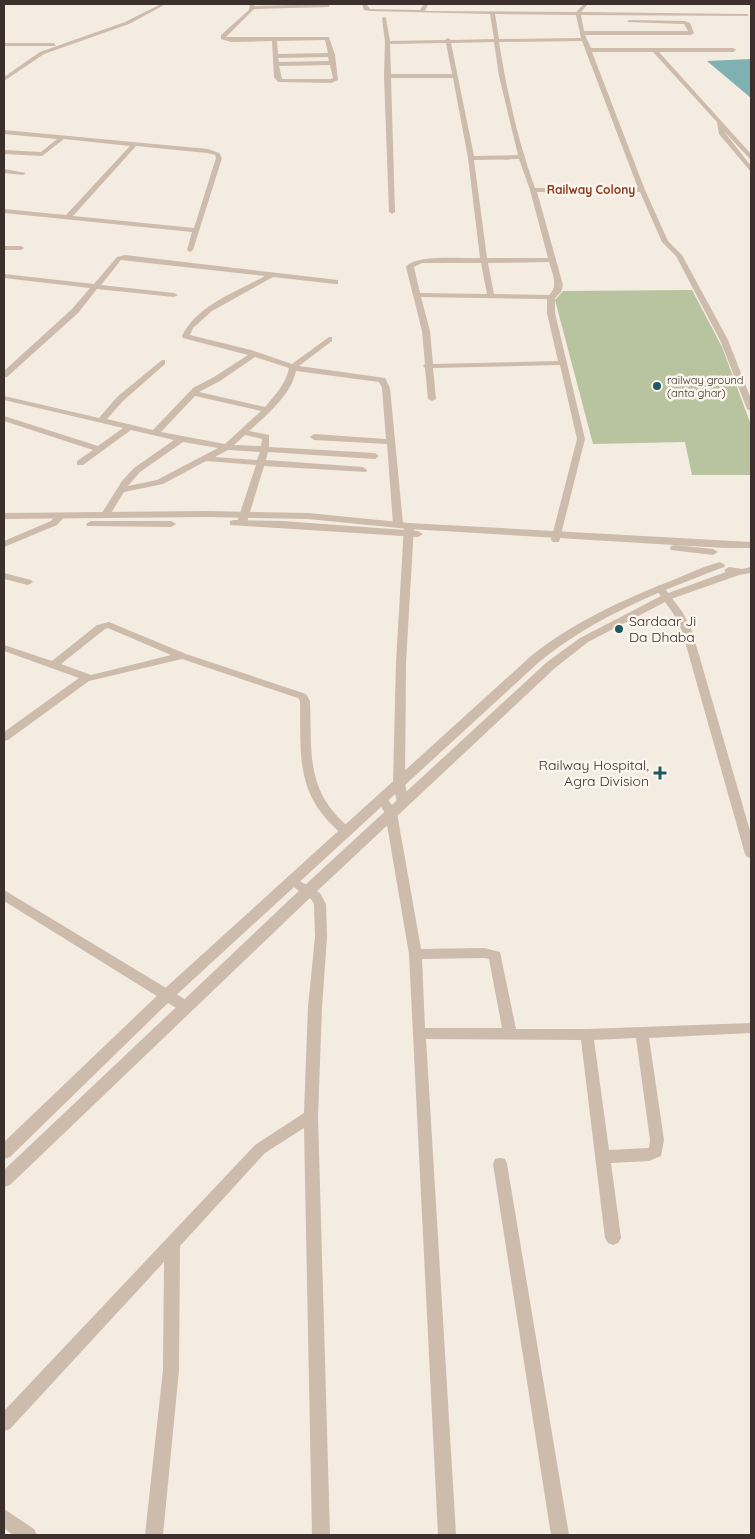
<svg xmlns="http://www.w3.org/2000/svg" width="755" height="1539" viewBox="0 0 755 1539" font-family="Quicksand,sans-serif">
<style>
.green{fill:#b8c4a0}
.water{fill:#7fb0b2}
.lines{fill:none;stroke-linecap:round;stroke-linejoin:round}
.minor{fill:#cdbbac;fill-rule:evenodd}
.tertiary{fill:#cdbbac;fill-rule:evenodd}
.poi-dot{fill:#1f5a5e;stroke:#fbf5ee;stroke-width:2}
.labels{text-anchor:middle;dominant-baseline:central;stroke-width:5;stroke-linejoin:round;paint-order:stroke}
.far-poi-label{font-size:11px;fill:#3b302b;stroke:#fbf5ee;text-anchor:start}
.far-neighbourhood-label{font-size:12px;font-weight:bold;fill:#8c3b22;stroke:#fbf5ee}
.poi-label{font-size:14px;fill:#3b302b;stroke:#fbf5ee;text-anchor:start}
</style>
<rect width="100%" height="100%" fill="#f4ebe1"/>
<!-- green -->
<polygon class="green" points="692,290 722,347 751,425 751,475 692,475 685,442 593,444 555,300 563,291"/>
<!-- water -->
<polygon class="water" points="751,59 751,98 707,61"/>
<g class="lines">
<!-- minor -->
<g class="minor">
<polygon points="161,4 166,4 129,24 44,54 4,81 4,77 40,52 125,22"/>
<path d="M250 4H254V6L330 4 329 7 254 9 226 37H329L335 55 338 80 331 83 278 82 274 77 272 41 231 42 221 39V35L249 10ZM325 40 328 53 278 54 277 41ZM328 57 329 61 279 62 278 58ZM330 65 333 78 330 79H282L279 66Z"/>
<path d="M362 4H366L370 9 420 10 424 4H428L425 11 576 12 584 4H588L581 12 747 14 749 15 747 16 581 15 584 31H688L684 24 627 22 629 20 685 21 690 23 694 33 691 35H585L591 48H733L736 50 733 52H659L751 154V159L749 158 723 130 751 166V172L719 134 717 122 653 52H592L645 190 668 241 682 255 728 340 751 399V411L747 409 720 340 676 256 662 242 640 192H537L563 285 561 292 555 298V313L585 439 559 542H553L551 540 577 439 560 365 433 368 436 399 432 401 428 399 425 368 423 366 425 364 422 331 406 267C415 254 464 259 480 258L468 158 453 78H391L395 212 392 214 389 212 384 76 385 42 382 18 384 17 386 18 390 41 445 40 448 38 451 40 494 39 490 14 370 11 364 10ZM495 14 576 15 581 38 499 39ZM582 41 638 188H535C518 141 507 92 499 42ZM494 42 499 76 518 155 474 156 451 43ZM446 43 452 74H391L390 44ZM519 159 530 190 548 258H487L474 160ZM549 262C552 273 559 286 549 295L494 294 488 263ZM422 263H481L487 294 420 293 414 267ZM421 297 547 299V313L558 361 433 364 430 331Z"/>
<polygon points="54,43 56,46 4,46 4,43"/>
<path d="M4 130 208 149 219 153 222 158 193 250 190 252 187 250 192 232 4 213V209L66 215 130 146 64 139 42 156 4 154V150L41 152 57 139 4 134ZM136 146 207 153 215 155 216 158 194 228 73 216Z"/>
<polygon points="4,169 26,173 23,175 4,173"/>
<polygon points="4,246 21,246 24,248 21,250 4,250"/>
<path d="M125 255 338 280V284H335L273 277 212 311 193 328 190 335 251 350 292 364 329 337H332V341L299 366 385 378 390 388 403 524 401 526H395L393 524 387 444 314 440 310 437 314 434 386 439 382 388 379 382 296 371C291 395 267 415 249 431L269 435V447L375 453 379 456 375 459 268 452 266 460 363 467 367 470 366 472 264 466 247 522 242 525 237 522 256 465 206 461 163 484 124 492 108 518H102L100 516 122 481 134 468 174 440 131 430 83 465H77V461L93 450 4 421V416L98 446 123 428 4 400V396L99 418 117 397 162 360H165V364L123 401 107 419 153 430 193 388 214 377 248 355 183 338 182 336C197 305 236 292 265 276L121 260 101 285 174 293 178 295 174 297 97 289 78 313 7 377H4V371L72 309 90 288 4 278V274L94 284 117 257ZM255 357 289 368C286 384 275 395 265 407L199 392 220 381ZM195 396 261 411 225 444 161 432ZM245 435 262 439 261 446 234 445ZM183 442 218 448 157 480 128 486 140 472ZM228 450 260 452 257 460 215 457Z"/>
<polygon points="60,513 65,516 57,525 4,547 4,541 51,521 57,514"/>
<polygon points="409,523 414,526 406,662 405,784 409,802 403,806 397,802 393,784 396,662 404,526"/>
<polygon points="4,573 31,580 33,582 28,585 4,579"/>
<polygon points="660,585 663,586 683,613 692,631 751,834 751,858 747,857 745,854 682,631 673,613 655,588"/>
<path d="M109 622 186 654 306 694 310 701C312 755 305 791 351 829L353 832 351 835H343C295 795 301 758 300 701L298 698 182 659 89 681 8 740 4 741V732L79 678 4 651V645L52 661 97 625ZM108 628 171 655 91 675 61 664 105 629Z"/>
<path d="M382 795 386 796 397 813 421 949 484 948 500 952 516 1029H587L751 1023V1033L649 1038 664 1140 661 1156 649 1161 611 1163 621 1238 618 1243 613 1245 608 1243 605 1238 581 1040 426 1039 456 1535H438L409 954 385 813 376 799ZM484 958 489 959 502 1028H425L422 959ZM636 1038 650 1140 649 1148 609 1150 594 1040Z"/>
<polygon points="293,877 320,893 326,904 327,937 322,1007 318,1116 330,1535 312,1535 304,1128 265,1153 180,1246 179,1370 163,1535 145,1535 163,1370 164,1262 10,1429 4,1431 4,1411 255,1145 304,1113 308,1007 315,937 314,904 311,899 289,884 287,881 289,878"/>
<polygon points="4,890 191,1003 193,1007 191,1011 186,1012 181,1011 4,901"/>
<polygon points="500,1158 505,1159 507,1164 569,1535 551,1535 493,1164 495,1159"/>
<polygon points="4,1509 34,1529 37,1535 13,1535 4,1528"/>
</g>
<!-- tertiary -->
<g class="tertiary">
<polygon points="207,511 308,513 409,523 751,542 751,548 724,548 409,529 308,519 207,517 4,519 4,513"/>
<polygon points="234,520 283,521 418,531 423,534 418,537 230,525 230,521"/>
<polygon points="91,521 171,521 176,524 171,527 87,526 86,524"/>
<polygon points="675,545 713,549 718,552 713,555 671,550 670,548 671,546"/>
<path d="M720 562 725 565 724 567C656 593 596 616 539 662L172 999 10 1157 4 1159V1142L162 991 531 656C574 622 622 600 673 580 688 574 704 566 720 562Z"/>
<polygon points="729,567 742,569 751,567 751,573 739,575 671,599 588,642 555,668 314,894 10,1185 4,1187 4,1170 304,886 547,662 580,638 663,595 726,572 724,570"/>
</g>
</g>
<!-- markers -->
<g class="poi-dot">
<circle cx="657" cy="386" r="5"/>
<circle cx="619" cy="629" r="5"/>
<path d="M657.5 765.5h5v5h5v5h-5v5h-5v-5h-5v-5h5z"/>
</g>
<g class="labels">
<!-- far-poi labels -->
<g class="far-poi-label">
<text x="667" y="380">railway ground<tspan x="667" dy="13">(anta ghar)</tspan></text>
</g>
<!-- far-neighbourhood labels -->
<g class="far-neighbourhood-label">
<text x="591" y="189">Railway Colony</text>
</g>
<!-- poi labels -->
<g class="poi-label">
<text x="629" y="621">Sardaar Ji<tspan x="629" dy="16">Da Dhaba</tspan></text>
<text x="649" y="765" text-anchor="end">Railway Hospital,<tspan x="649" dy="16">Agra Division</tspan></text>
</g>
</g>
<!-- border -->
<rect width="755" height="1539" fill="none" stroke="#3b302b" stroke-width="10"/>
</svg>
